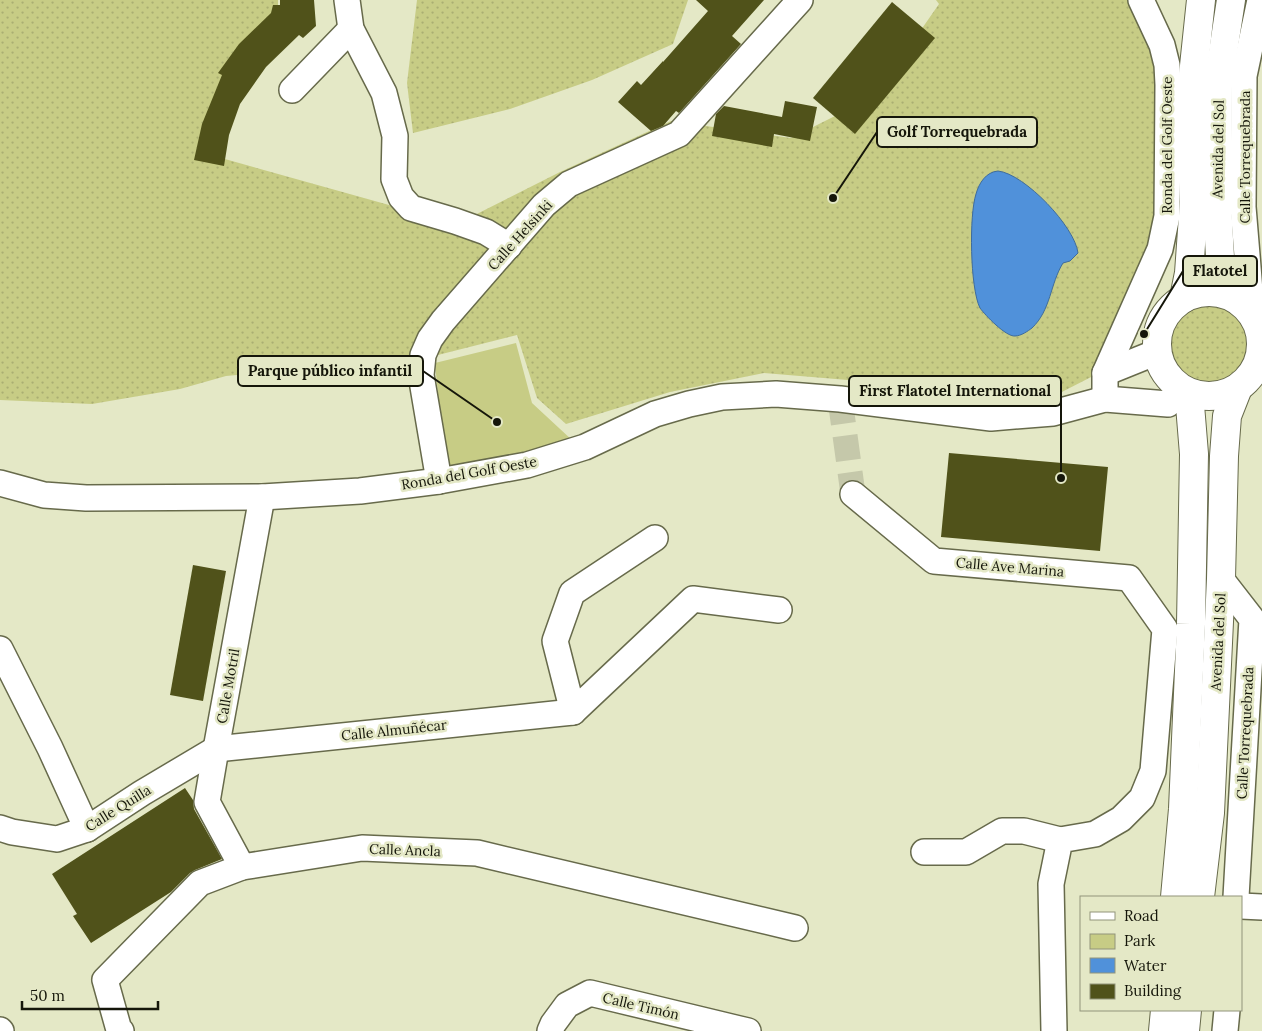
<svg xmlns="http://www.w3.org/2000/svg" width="1262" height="1031" viewBox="0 0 1262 1031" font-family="Lora,serif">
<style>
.grass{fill:url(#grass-dots)}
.park{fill:#c7cc85}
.water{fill:#5091da;stroke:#3e6c9c}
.building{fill:#50521a}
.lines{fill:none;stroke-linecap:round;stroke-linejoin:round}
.minor-tunnel{stroke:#c5c8aa;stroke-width:25;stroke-dasharray:25 12;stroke-linecap:butt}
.minor-casing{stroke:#676a4b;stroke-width:28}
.major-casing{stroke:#676a4b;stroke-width:30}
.minor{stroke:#fff;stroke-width:25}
.major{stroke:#fff;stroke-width:28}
.labels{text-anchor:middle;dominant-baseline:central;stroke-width:5;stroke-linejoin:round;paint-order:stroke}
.street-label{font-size:14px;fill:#15160a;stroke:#e4e8c6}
.leader{fill:none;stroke:#15160a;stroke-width:2}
.callout-dot{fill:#15160a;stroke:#e4e8c6;stroke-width:2}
.callout{fill:#e4e8c6;stroke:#15160a;stroke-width:2}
.callout-label{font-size:15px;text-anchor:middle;font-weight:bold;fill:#15160a}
</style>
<defs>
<pattern id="grass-dots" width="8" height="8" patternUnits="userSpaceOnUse" patternTransform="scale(1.25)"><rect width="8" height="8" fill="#c7cc85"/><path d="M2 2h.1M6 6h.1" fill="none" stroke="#aaae72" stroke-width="1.8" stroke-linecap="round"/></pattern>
</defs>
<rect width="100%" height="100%" fill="#e4e8c6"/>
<!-- grass -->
<g class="grass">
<polygon points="0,0 278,0 278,13 200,152 457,224 560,172 671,121 791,138 875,96 939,4 936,0 1132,0 1158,54 1157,239 1099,373 1052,397 764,373 670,392 566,424 537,398 517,335 430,357 226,376 180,389 92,404 0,400"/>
<polygon points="417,0 688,0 673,44 592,80 510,109 413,133 407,83"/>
<circle cx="1207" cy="344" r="40"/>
</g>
<!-- park -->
<polygon class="park" points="516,343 532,403 573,441 445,469 435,363"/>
<!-- water -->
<path class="water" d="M998 171C1025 174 1075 227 1078 253L1070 261 1063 263C1050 284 1051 310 1032 328 1028 331 1021 336 1015 336 1006 337 985 315 980 308 970 288 969 215 976 194 979 183 986 172 998 171Z"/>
<!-- building -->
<g class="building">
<polygon points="280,0 314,0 316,26 303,38 299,35 266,67 240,104 229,135 224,166 194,160 202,124 222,75 218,73 239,44 271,13 273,5 280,5"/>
<polygon points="696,0 764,0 732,36 741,44 679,113 676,111 663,126 651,131 618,102 637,81 641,85 663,61 663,62 708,11"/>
<polygon points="892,2 935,38 855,134 813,98"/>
<polygon points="785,101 817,107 810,141 774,134 772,147 712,136 716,114 724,106 782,117"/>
<polygon points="949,453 1108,467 1100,551 941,537"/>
<polygon points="193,565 226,571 203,701 170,695"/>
<polygon points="185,788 193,800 194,809 222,859 195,870 190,873 171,892 91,943 73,916 77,914 52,874"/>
</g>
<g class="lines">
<!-- minor-tunnel -->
<polyline class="minor-tunnel" points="840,399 853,494"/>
<defs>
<g id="minor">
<polyline points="347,0 351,29 384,93 395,136 394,179 401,197 411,208 455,221 486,232 509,246"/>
<polyline points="292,90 351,29"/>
<polyline points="1252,315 1243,207 1244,76 1260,0"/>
<polyline points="1105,373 1157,352"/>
<polyline points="1105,399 1105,373 1160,249 1167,216 1168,85 1167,65 1162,45 1141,0"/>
<polyline points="439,481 421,375 423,355 430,339 443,321 544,205 569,184 679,134 800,0"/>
<polyline points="0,483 44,495 86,498 262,497 360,491 439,481 527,465 585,447 655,414 689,404 722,397 776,394 840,399 991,418 1053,413 1105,399 1168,404 1183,390"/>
<polyline points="853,494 934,561 1129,578 1165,629 1153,771 1142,798 1121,819 1095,834 1060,840 1051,884 1054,1031"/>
<polyline points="1221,579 1252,619 1236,897"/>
<polyline points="0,649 50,748 87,829"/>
<polyline points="573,712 555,641 572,593 655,538"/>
<polyline points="0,828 12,832 57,839 87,829 142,793 216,749 573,712 693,599 779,610"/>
<polyline points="924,852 966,852 1002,831 1024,831 1060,840"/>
<polyline points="242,867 207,802 216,749 262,497"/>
<polyline points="1241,906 1262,907"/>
<polyline points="0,1030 1,1031"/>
<polyline points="121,1031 119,1030 105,980 200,883 242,867 362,848 477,853 795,928"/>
<polyline points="550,1031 553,1024 567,1005 590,993 748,1031"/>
<polyline points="1225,1031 1227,1010"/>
</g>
<g id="major">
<polyline points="1231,0 1218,85 1217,203 1220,257 1224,277 1233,297"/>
<circle cx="1209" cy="344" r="52"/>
<polyline points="1184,298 1189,273 1194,202 1191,140 1192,85 1201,0"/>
<polyline points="1175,897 1183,809 1191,624 1194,454 1189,393"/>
<polyline points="1200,897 1210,813 1221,579 1224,456 1227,416 1238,388"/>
<polyline points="1163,1031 1165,1010"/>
<polyline points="1185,1031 1187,1010"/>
</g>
</defs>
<!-- minor casing -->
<use href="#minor" class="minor-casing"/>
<!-- major casing -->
<use href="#major" class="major-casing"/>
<!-- minor -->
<use href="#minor" class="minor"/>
<!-- major -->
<use href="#major" class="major"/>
</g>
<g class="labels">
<!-- street labels -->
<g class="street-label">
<text transform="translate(1167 145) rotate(-90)">Ronda del Golf Oeste</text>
<text transform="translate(1218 149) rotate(-89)">Avenida del Sol</text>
<text transform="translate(1245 157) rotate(-90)">Calle Torrequebrada</text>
<text transform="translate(520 235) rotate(-48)">Calle Helsinki</text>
<text transform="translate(469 473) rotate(-10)">Ronda del Golf Oeste</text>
<text transform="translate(1010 567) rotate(5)">Calle Ave Marina</text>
<text transform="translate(1218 642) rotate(-87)">Avenida del Sol</text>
<text transform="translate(228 686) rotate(-80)">Calle Motril</text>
<text transform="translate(394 730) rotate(-6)">Calle Almuñécar</text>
<text transform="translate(1245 733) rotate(-87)">Calle Torrequebrada</text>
<text transform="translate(118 808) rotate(-32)">Calle Quilla</text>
<text transform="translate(405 850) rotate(2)">Calle Ancla</text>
<text transform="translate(641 1006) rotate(13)">Calle Timón</text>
</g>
</g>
<!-- callouts -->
<path class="leader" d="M833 198L877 132M1144 334L1183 271M497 422L423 371M1061 478L1061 391"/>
<g class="callout-dot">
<circle cx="833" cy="198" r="5"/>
<circle cx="1144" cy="334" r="5"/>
<circle cx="497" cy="422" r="5"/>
<circle cx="1061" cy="478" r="5"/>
</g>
<g class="callout">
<rect x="877" y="117" width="160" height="30" rx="5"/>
<rect x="1183" y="256" width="74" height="30" rx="5"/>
<rect x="238" y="356" width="185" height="30" rx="5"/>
<rect x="849" y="376" width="212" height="30" rx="5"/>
</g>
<g class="callout-label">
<text x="957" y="137">Golf Torrequebrada</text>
<text x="1220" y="276">Flatotel</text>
<text x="330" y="376">Parque público infantil</text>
<text x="955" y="396">First Flatotel International</text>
</g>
<!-- legend -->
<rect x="1080" y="896" width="162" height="115" fill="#e4e8c6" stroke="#91947b"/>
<rect x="1090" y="912" width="25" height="8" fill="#ffffff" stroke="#91947b"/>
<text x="1124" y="921" font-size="15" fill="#15160a">Road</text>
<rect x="1090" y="934" width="25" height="15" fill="#c7cc85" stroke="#91947b"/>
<text x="1124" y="946" font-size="15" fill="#15160a">Park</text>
<rect x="1090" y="958" width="25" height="15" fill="#5091da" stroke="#91947b"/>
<text x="1124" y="971" font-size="15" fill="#15160a">Water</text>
<rect x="1090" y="984" width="25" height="15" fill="#50521a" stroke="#91947b"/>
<text x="1124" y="996" font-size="15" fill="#15160a">Building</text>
<!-- scale -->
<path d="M22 1001v8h136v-8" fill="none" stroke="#15160a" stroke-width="2.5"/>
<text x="30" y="1001" font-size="15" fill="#15160a" stroke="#e4e8c6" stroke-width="4" paint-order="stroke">50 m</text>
</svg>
